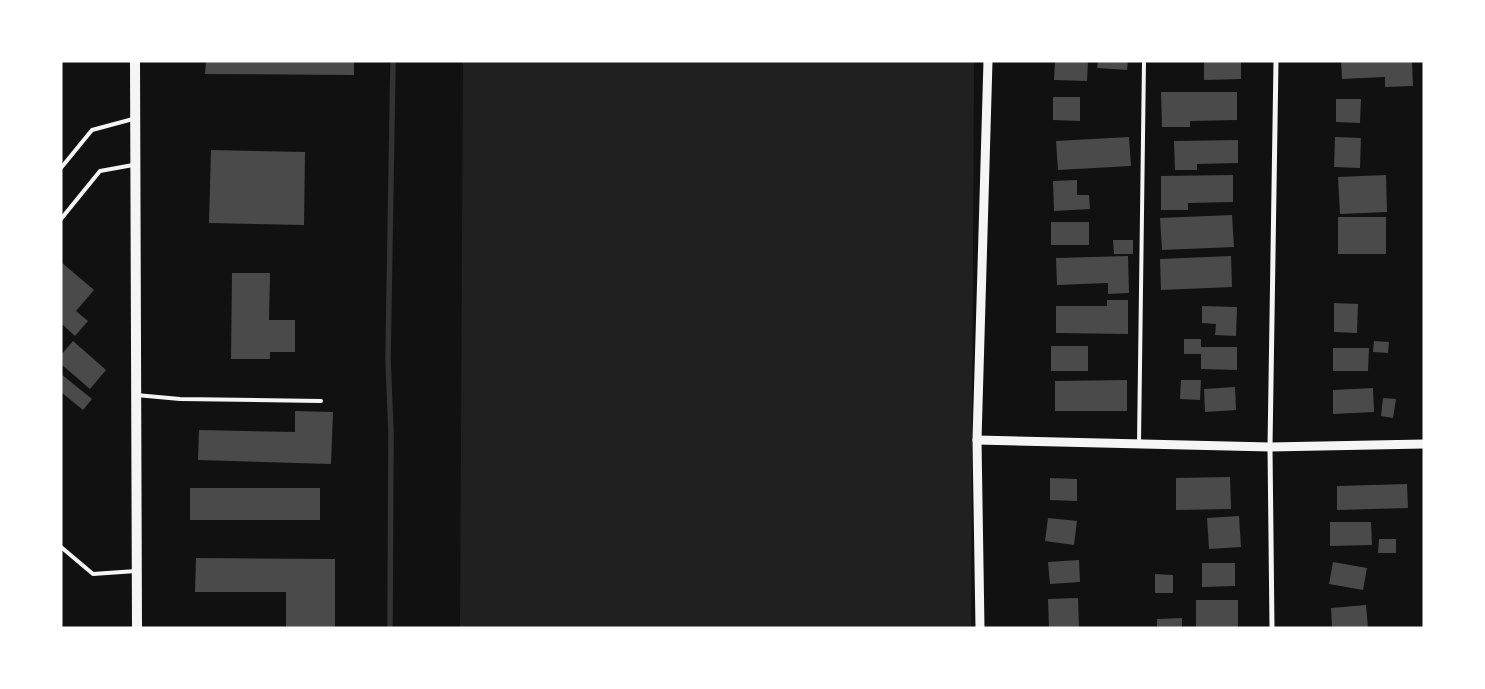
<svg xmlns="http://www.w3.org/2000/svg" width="1485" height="689" viewBox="0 0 1485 689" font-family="Georgia,serif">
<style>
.green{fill:#202020}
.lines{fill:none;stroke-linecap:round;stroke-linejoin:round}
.stream{stroke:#333;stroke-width:5.5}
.building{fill:#4a4a4a}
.service{stroke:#f5f5f5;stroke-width:4}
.minor{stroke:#f5f5f5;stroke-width:5}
.tertiary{stroke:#f5f5f5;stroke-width:9}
.secondary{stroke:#f5f5f5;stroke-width:10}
</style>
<rect width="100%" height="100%" fill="#111"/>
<!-- green -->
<polygon class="green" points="463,61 974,61 971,628 460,628"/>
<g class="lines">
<!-- stream -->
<polyline class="stream" points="390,628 391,433 388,359 393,61"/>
</g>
<!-- building -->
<g class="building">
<polygon points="206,61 354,61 354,75 205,74"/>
<polygon points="1055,61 1088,61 1087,81 1054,80"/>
<polygon points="1098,61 1128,61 1127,70 1097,68"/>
<polygon points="1204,61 1241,61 1241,79 1204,80"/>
<polygon points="1341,61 1412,61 1413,86 1385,87 1385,77 1342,79"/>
<polygon points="1161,92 1237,92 1237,120 1190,121 1190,127 1162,127"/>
<polygon points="1053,97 1080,97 1080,121 1053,120"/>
<polygon points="1336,99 1361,99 1360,123 1336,122"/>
<polygon points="1129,137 1131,166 1058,170 1056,141"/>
<polygon points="1335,137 1361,138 1360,168 1334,167"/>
<polygon points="1238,140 1238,163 1197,164 1197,170 1175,170 1174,141"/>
<polygon points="211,150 305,152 304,225 209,223"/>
<polygon points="1233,175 1233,202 1188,203 1188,210 1161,210 1161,176"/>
<polygon points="1386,175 1387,212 1340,214 1338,177"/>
<polygon points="1077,180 1077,195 1089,195 1090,209 1054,211 1053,181"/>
<polygon points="1232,215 1234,247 1162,250 1160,218"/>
<rect x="1338" y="217" width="48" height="37"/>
<rect x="1051" y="222" width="38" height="23"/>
<polygon points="1113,240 1133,240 1133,254 1114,254"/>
<polygon points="1128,256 1129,293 1108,294 1108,283 1057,285 1056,258"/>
<polygon points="1231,256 1232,287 1161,290 1160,259"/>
<polygon points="61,262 94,290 76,311 88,321 75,336 63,325 61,327"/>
<polygon points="232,273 270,273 269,320 295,320 295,352 270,352 270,359 231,359"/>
<polygon points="1107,300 1128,300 1128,334 1056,333 1056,306 1107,306"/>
<polygon points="1334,303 1358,304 1357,333 1334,332"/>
<polygon points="1202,306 1237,307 1236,336 1215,335 1216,324 1202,323"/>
<polygon points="1184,339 1201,339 1201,347 1237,347 1237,370 1201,369 1201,354 1184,354"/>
<polygon points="73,341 106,370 90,389 61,364 61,355"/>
<polygon points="1374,341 1389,342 1388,353 1373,352"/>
<rect x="1051" y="346" width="37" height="25"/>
<polygon points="1333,348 1369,348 1368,371 1333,371"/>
<polygon points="61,374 92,399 83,410 61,392"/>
<polygon points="1127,380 1127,411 1055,411 1055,381"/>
<polygon points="1181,380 1201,380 1200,400 1180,399"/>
<polygon points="1235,387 1236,410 1205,412 1204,389"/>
<polygon points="1373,388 1374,412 1333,414 1333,390"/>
<polygon points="1383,398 1396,399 1393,418 1381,416"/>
<polygon points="295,411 333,412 331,464 198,460 199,430 295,432"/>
<polygon points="1230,477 1231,509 1176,510 1176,478"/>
<polygon points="1050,478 1077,479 1077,501 1050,500"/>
<polygon points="1407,484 1408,508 1337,510 1337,486"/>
<rect x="190" y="488" width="130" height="32"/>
<polygon points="1239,516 1241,547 1209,549 1207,518"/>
<polygon points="1048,518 1077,521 1074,545 1045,541"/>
<polygon points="1330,522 1371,522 1372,545 1330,546"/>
<polygon points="1379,539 1396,539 1396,553 1378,553"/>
<polygon points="196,558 335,559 335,628 286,628 286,592 195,592"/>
<polygon points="1079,560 1080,582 1050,584 1048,562"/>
<polygon points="1333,562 1367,568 1363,590 1329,584"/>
<polygon points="1202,563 1235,563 1235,586 1202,587"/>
<polygon points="1155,574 1173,575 1173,593 1155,593"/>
<polygon points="1078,598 1079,628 1049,628 1048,599"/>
<rect x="1196" y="600" width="42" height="28"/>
<polygon points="1366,605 1368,628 1332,628 1331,608"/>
<polygon points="1182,618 1182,628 1157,628 1157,619"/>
</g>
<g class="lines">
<!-- service -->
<g class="service">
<polyline points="61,168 92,130 133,119"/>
<polyline points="61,219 100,171 133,165"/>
<polyline points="136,395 180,399 321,401"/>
<polyline points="1139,443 1144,61"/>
<polyline points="61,547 93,574 136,571"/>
</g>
<!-- minor -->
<polyline class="minor" points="1272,628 1270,447 1276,61"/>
<!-- tertiary -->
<g class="tertiary">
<polyline points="977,440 1270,447 1424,444"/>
<polyline points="980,628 977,440 988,61"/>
</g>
<!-- secondary -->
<polyline class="secondary" points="135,61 137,628"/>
</g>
<!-- border -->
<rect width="1485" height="689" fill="none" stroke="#ffffff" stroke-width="125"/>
</svg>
